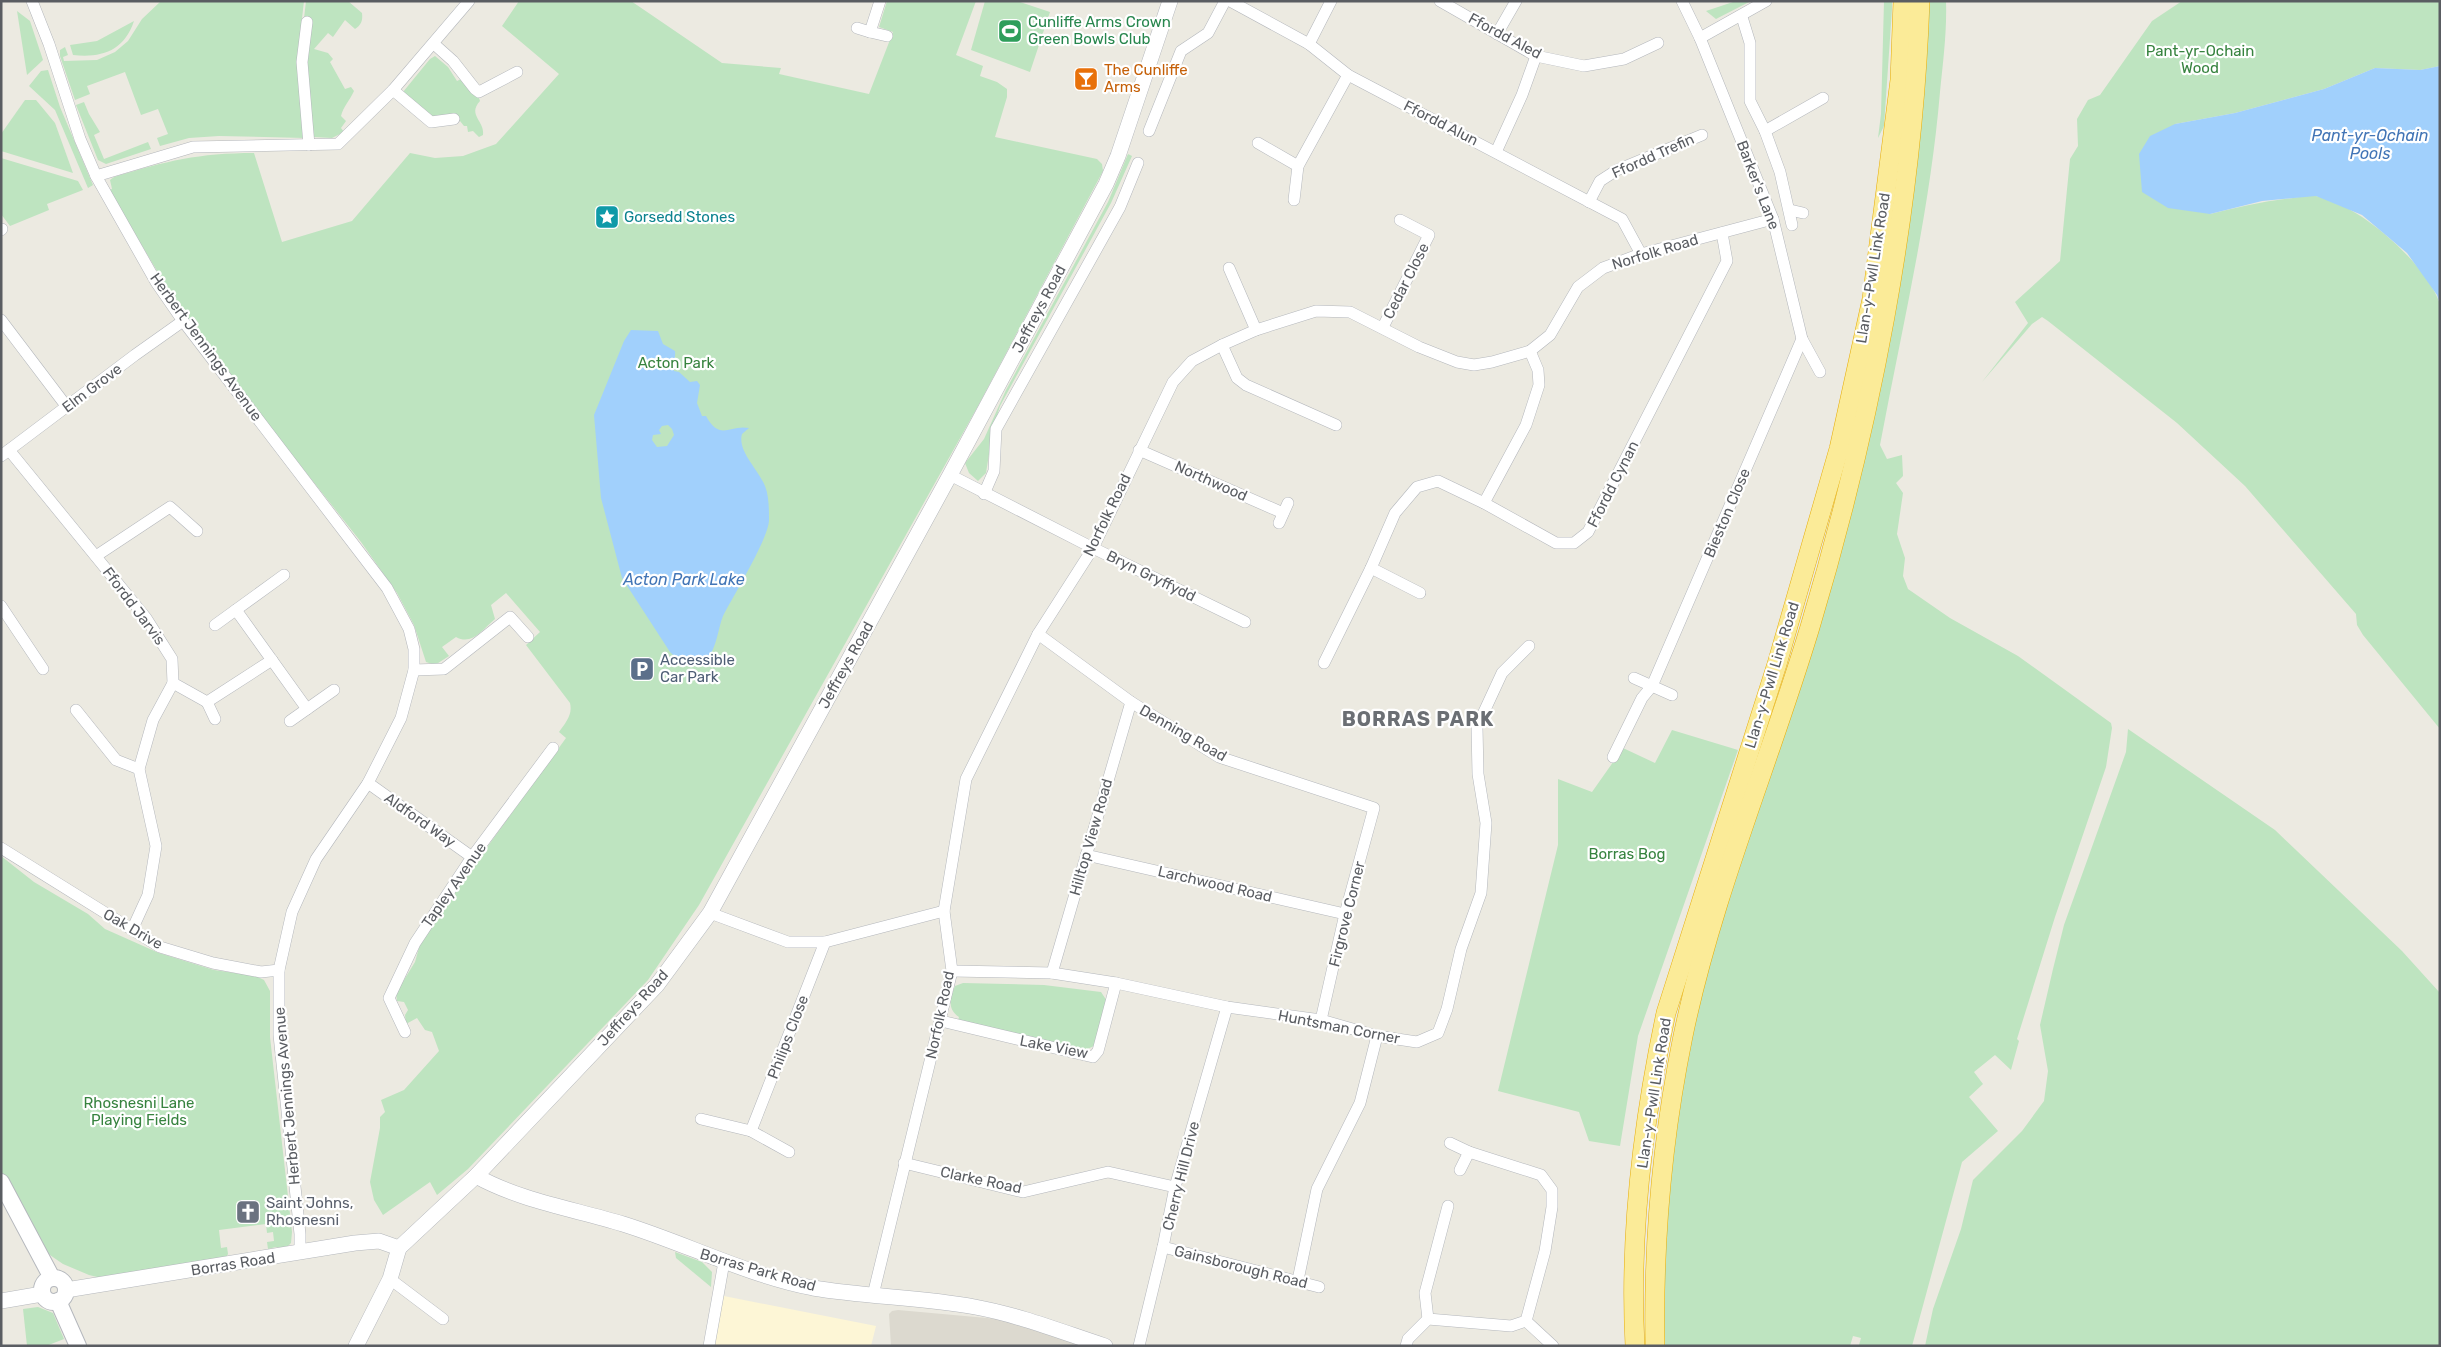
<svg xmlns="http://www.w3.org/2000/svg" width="2441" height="1347" viewBox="0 0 2441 1347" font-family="Rubik,sans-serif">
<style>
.commercial{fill:#fdf6d6}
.education{fill:#dcd9cf}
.green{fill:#bee4c0}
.water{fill:#a1d0fc;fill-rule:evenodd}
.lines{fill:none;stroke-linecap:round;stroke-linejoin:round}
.minor-casing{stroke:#b4b7bc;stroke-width:12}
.tertiary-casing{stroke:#b4b7bc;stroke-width:16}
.secondary-casing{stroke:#b5b8bd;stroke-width:18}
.trunk-casing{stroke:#e7ad06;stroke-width:20}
.minor{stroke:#fff;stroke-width:11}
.tertiary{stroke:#fff;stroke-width:15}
.secondary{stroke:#fff;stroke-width:16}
.trunk{stroke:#fbeb98;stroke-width:19}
.labels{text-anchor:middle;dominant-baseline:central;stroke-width:4.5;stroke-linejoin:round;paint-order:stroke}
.leisure-label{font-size:15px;fill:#27864d;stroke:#fff;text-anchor:start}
.street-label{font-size:15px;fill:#5a5d62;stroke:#fff}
.park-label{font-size:15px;fill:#37833f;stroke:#fff}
.food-label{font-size:15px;fill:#c56008;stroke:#fff;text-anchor:start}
.culture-label{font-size:15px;fill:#0d838f;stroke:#fff;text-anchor:start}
.service-label{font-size:15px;fill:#4e5e75;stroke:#fff;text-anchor:start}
.worship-label{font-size:15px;fill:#5b616d;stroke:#fff;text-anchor:start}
.water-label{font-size:16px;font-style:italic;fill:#4275b6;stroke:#fff}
.district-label{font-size:20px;font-weight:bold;letter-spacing:1px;fill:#6b6f74;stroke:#fff}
</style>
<rect width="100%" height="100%" fill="#eceae1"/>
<!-- commercial -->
<polygon class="commercial" points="719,1295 876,1326 871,1346 709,1346"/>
<!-- education -->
<polygon class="education" points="898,1310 998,1319 1085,1346 891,1346 889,1314 892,1311"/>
<!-- green -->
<g class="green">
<polygon points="161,1 304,1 297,62 305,138 219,136 189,138 160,146 157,138 168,134 158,109 141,115 125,72 87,86 90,94 75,100 60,56 60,50 65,47 68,55 63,57 64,61 97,60 115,52 128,41 142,19"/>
<path d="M306 1H348L362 13C363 21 361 25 355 29L345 20 333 37 328 33 314 49 328 53 333 59 330 62 345 89 351 87 354 91C350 100 343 107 341 116L346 121 341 128 344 132 332 138 314 137 299 62Z"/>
<path d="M519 1H631L722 63 781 68 779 74 869 94 893 32 879 27 887 1H976L956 55 983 66 980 76 997 82 1007 89V97L995 137 1097 159 1102 164 1103 171 978 406 699 905 648 980 468 1169 437 1195 430 1182 383 1215 374 1200 370 1182 380 1128V1117L385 1112 381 1100 404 1090 439 1051 432 1032 425 1030 417 1018 406 1024 405 1015 408 1010 404 1002 397 1001 396 993 415 962 422 937 566 738 559 732C565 723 573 715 570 703L526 645 540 632 506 593 491 605 495 619C483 629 472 646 456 637L442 647 449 656 435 665 426 662 414 625 397 593 361 542 217 360 179 308 109 190 112 189 110 180 114 177C166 161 199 153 254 153L282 242 352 221 410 153 435 158 463 156 496 144 559 74 502 26Z"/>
<polygon points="985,1 1017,1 1050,12 1030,72 971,50"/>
<polygon points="1736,1 1751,1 1716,19 1706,11"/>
<polygon points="1884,1 1892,1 1892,9 1884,126 1878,138 1881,114"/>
<path d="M1929 1H1946C1947 32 1943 62 1940 92 1930 211 1902 328 1880 445L1887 459 1902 455 1903 476 1896 483 1903 493 1897 534 1905 558 1903 576 1908 589 1950 618 2018 656 2111 723 2112 728 2106 767 2055 917 2017 1039 2019 1041 2011 1070 1995 1055 1974 1072 1983 1084 1969 1097 1998 1131 1962 1162 1912 1346H1863L1859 1345 1861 1338 1853 1336 1850 1346H1663L1661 1315 1673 1136 1695 1007 1902 265 1919 147Z"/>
<path d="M2182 1H2440V66L2420 70 2375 68 2324 89 2235 113 2175 124 2210 214C2238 207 2265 201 2293 198 2300 197 2309 195 2316 196 2359 204 2426 263 2440 304V729L2363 635 2357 625 2356 614 2245 486 2177 423 2048 321 2042 317 2032 324 1982 382 2028 323 2015 302 2060 261 2070 159 2078 146 2077 119 2088 100 2100 95 2152 21Z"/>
<polygon points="17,11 30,21 43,60 27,75"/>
<path d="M134 21C124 51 102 58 73 55L70 45 97 41Z"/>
<path d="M435 56 448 67 457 81 463 78 479 98 480 101C467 115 485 121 483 135L479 137 473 131 468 132 467 126H464L460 121 434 119 403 92 430 59Z"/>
<polygon points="48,70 60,107 93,185 88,188 55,110 29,86 41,71"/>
<polygon points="25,100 36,100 55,123 73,173 1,151 1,134"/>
<polygon points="84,102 89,114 100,132 94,135 104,159 148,142 151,149 106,164 98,160 76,105"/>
<polygon points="1128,154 1132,156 1111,203 1000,406 993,429 986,473 978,481 969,473 965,463 984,439 1006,390 1108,202"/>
<polygon points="1,158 78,181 83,190 47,204 49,210 10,226 1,214"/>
<polygon points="2128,729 2275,830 2402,951 2440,993 2440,1346 1925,1346 1933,1309 1961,1229 1973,1180 2022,1131 2044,1101 2048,1071 2040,1025 2053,969 2064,925 2126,752"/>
<polygon points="1672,730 1738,750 1638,1036 1620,1146 1589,1141 1579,1112 1498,1091 1558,845 1558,779 1592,792 1623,748 1655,763"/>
<polygon points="1,856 34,882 88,914 105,929 159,953 214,970 256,976 264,980 270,991 270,1037 292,1232 291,1243 284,1250 276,1247 268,1249 267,1242 274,1241 273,1232 267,1233 266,1224 219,1230 221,1248 227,1247 228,1254 225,1259 105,1279 89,1275 63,1264 44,1251 1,1171"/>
<path d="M963 983 1044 985 1101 992 1107 1001 1094 1046 1083 1051 958 1020 959 1017C947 1009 950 998 955 986Z"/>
<polygon points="675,1252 702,1262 712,1272 711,1287 676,1258"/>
<polygon points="38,1307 53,1313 64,1339 46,1346 27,1346 23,1309"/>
</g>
<!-- water -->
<g class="water">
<polygon points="2440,66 2440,304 2437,295 2407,253 2362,215 2316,196 2262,201 2210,214 2168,208 2142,192 2139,154 2150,136 2175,124 2235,113 2324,89 2375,68 2420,70"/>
<path d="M631 330 658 331 663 344 675 351C676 359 672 364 674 371L679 372 690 382 697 381 700 385 697 403 702 416H706C720 442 730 424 749 428L742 434C737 451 759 470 765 486 769 496 769 509 769 520 769 538 733 596 723 616 718 628 716 654 704 661 693 668 678 660 670 652L622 578 601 498 594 415 624 341ZM668 425 672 429 674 435 667 446 657 447 652 440 653 435 661 434 659 430 662 426Z"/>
</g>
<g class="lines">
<defs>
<g id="minor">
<polyline points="32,1 49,44 80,139 96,176 156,282 183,321 387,588 409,629 414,649 414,670 401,718 368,783 316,859 292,912 279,970 279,1035 300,1234 300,1253"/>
<polyline points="880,1 870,32 887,36"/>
<polyline points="1230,1 1309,44 1348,75 1622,219 1641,254"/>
<polyline points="1440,1 1536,56 1584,66 1624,59 1658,43"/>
<polyline points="1682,1 1700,38 1773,219 1802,339 1820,372"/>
<polyline points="1742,17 1750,43 1750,101 1765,131 1780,172 1792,225"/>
<polyline points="307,22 302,62 309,145"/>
<polyline points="857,28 870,32"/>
<polyline points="1497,34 1516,1"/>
<polyline points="1700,38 1766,1"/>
<polyline points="434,44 453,61 475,89 479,92 517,72"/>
<polyline points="1309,44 1331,1"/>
<polyline points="393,90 431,122 454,119"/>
<polyline points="1149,131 1181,51 1208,33 1225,1"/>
<polyline points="1765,131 1823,98"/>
<polyline points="1258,143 1298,166"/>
<polyline points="1496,152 1522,95 1536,56"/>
<polyline points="96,176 193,147 338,144 393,90 469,1"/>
<polyline points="1294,200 1298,166 1348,75"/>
<polyline points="1589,202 1600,181 1617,170 1702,135"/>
<polyline points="1790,210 1803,213"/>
<polyline points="1,230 2,229"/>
<polyline points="1229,268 1256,330"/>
<polyline points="1,320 67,407"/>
<polyline points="1383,327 1429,235 1400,220"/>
<polyline points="1222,345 1237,378 1246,385 1336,425"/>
<polyline points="9,450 146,618 172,659 173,683 153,720 139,769 156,846 148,895 132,930"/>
<polyline points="1139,450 1283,513"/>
<polyline points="1,456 135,355 183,321"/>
<polyline points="950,475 1093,548 1245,622"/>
<polyline points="984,494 994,471 996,429 1120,207 1138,163"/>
<polyline points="1484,503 1526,425 1539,385 1538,370 1530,351"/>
<polyline points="1279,523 1288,503"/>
<polyline points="96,556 170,507 197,531"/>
<polyline points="1371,568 1420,593"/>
<polyline points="1,606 43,669"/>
<polyline points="236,610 307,709"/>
<polyline points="215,625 284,575"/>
<polyline points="1038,634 1131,702 1219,757 1374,808 1345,914 1321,1020"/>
<polyline points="1324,663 1371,568 1395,513 1417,487 1438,481 1484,503 1556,543 1574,543 1588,532 1727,261 1722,233"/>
<polyline points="414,670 444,669 510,617 528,637"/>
<polyline points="1634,678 1672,695"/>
<polyline points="173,683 207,702 272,660"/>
<polyline points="207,702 215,719"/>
<polyline points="76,710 116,760 139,769"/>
<polyline points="290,721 334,690"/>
<polyline points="1613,757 1642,698 1652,686 1802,339"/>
<polyline points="368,783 472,857"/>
<polyline points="1,848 160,947 213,963 261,972 279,970"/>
<polyline points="1086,855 1345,914"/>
<polyline points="710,913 788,942 825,942 944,911"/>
<polyline points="952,971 1052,973 1116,983 1227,1007 1321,1020 1377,1036 1417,1042 1438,1033 1447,1009 1461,949 1481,893 1486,823 1478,774 1477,727 1502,673 1529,646"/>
<polyline points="1052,973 1131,702"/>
<polyline points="941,1021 1093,1057 1098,1051 1116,983"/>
<polyline points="405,1032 389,998 415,943 472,857 553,748"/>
<polyline points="701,1119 751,1131 789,1152"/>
<polyline points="751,1131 825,942"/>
<polyline points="904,1163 1023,1192 1108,1172 1175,1187"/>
<polyline points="1460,1170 1469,1152"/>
<polyline points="1163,1247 1319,1287"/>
<polyline points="390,1279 443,1319"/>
<polyline points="1298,1280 1317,1189 1360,1103 1377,1036"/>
<polyline points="873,1295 952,971 944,911 966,779 1038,634 1093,548 1173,382 1192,361 1222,345 1256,330 1316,311 1350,312 1419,347 1457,362 1474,365 1492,362 1530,351 1550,335 1578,287 1603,268 1641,254 1773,219"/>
<polyline points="1428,1319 1425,1293 1448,1206"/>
<polyline points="1526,1321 1553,1346"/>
<polyline points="709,1346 724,1262"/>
<polyline points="1139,1346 1163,1247 1175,1187 1227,1007"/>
<polyline points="1406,1346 1408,1339 1428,1319 1511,1326 1526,1321 1545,1251 1552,1207 1552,1190 1541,1175 1469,1152 1450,1143"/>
</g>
<g id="tertiary">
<path d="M476 1176C521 1201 574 1209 623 1224 687 1244 747 1275 813 1288 867 1297 921 1297 975 1307 1019 1315 1062 1332 1105 1346"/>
<polyline points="399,1248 476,1176 657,985 710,913 950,475 1106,184 1118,156 1170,1"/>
<polyline points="66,1290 355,1243 379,1241 399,1248"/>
<polyline points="1,1301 42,1294"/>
<polyline points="356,1346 390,1279 399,1248"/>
</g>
<g id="secondary">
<polyline points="1,1182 52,1278"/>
<circle cx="54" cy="1290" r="12"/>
<polyline points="58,1301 78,1346"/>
</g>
<g id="trunk">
<path d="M1635 1346C1629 1235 1643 1121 1666 1013L1777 664 1839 449 1872 299 1900 80 1903 1"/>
<path d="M1655 1346C1653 1241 1662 1139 1683 1036 1712 896 1769 763 1810 627 1870 427 1913 209 1920 1"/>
</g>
</defs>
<!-- minor casing -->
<use href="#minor" class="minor-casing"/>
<!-- tertiary casing -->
<use href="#tertiary" class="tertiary-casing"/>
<!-- secondary casing -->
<use href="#secondary" class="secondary-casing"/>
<!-- trunk casing -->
<use href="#trunk" class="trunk-casing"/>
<!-- minor -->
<use href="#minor" class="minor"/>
<!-- tertiary -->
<use href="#tertiary" class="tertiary"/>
<!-- secondary -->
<use href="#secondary" class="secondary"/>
<!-- trunk -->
<use href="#trunk" class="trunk"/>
</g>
<!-- icons -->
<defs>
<symbol id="stadium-square" viewBox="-11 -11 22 22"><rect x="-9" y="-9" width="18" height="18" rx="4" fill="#2e9e5b" stroke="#fff"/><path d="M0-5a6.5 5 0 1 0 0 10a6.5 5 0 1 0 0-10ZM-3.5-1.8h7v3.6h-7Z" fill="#fff"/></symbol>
<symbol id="bar-square" viewBox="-11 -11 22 22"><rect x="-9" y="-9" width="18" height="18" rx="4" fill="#e8710a" stroke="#fff"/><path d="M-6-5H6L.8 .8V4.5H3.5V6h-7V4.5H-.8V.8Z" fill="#fff"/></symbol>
<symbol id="sight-square" viewBox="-11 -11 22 22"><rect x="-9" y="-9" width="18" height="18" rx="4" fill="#0f9aa8" stroke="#fff"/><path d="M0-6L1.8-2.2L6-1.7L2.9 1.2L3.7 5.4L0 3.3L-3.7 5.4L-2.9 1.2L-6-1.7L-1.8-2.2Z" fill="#fff"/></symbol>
<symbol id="parking-square" viewBox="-11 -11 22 22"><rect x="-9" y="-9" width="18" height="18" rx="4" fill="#5c6f8a" stroke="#fff"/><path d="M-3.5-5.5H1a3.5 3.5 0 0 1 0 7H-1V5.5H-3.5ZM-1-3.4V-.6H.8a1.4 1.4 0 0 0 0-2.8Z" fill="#fff"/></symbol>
<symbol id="church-square" viewBox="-11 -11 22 22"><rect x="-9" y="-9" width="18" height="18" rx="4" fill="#6b7280" stroke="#fff"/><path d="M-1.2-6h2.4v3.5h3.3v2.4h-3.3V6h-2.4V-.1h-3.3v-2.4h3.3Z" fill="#fff"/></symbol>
</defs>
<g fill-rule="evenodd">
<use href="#stadium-square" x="996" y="17" width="28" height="28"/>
<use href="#bar-square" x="1072" y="65" width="28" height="28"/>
<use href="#sight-square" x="593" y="203" width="28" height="28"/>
<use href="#parking-square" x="628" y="655" width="28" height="28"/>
<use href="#church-square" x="234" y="1198" width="28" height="28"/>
</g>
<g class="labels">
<!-- leisure labels -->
<g class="leisure-label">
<text x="1028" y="22">Cunliffe Arms Crown<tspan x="1028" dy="17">Green Bowls Club</tspan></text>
</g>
<!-- street labels -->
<g class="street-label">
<text transform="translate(1505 36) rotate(28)">Ffordd Aled</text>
<text transform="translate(1441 123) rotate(27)">Ffordd Alun</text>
<text transform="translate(1653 156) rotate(-24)">Ffordd Trefin</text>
<text transform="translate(1758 185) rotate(69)">Barker's Lane</text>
<text transform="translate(1655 252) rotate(-17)">Norfolk Road</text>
<text transform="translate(1873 268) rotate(-81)">Llan-y-Pwll Link Road</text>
<text transform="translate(1406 281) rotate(-63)">Cedar Close</text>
<text transform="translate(1039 309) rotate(-62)">Jeffreys Road</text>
<text transform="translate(206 347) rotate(54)">Herbert Jennings Avenue</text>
<text transform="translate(92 388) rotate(-37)">Elm Grove</text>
<text transform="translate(1211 481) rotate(24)">Northwood</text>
<text transform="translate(1613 484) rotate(-63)">Ffordd Cynan</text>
<text transform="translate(1727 513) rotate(-67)">Bieston Close</text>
<text transform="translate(1107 515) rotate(-64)">Norfolk Road</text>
<text transform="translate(1151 576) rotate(26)">Bryn Gryffydd</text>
<text transform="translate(134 606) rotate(53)">Ffordd Jarvis</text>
<text transform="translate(846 665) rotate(-61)">Jeffreys Road</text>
<text transform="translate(1772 675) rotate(-73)">Llan-y-Pwll Link Road</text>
<text transform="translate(1183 733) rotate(30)">Denning Road</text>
<text transform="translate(420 820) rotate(35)">Aldford Way</text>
<text transform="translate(1091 837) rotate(-74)">Hilltop View Road</text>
<text transform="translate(1215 884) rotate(13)">Larchwood Road</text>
<text transform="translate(454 885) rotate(-55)">Tapley Avenue</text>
<text transform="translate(1347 914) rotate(-76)">Firgrove Corner</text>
<text transform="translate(133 929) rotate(30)">Oak Drive</text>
<text transform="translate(633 1008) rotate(-48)">Jeffreys Road</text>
<text transform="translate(940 1015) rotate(-78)">Norfolk Road</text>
<text transform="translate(1339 1027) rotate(11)">Huntsman Corner</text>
<text transform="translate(788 1037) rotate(-69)">Philips Close</text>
<text transform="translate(1054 1047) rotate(11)">Lake View</text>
<text transform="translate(1654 1093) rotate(-81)">Llan-y-Pwll Link Road</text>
<text transform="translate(287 1096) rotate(-95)">Herbert Jennings Avenue</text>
<text transform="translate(1181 1176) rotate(-76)">Cherry Hill Drive</text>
<text transform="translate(981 1180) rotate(12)">Clarke Road</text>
<text transform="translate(233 1264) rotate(-9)">Borras Road</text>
<text transform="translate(1241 1267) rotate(14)">Gainsborough Road</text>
<text transform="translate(758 1270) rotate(16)">Borras Park Road</text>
</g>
<!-- park labels -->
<g class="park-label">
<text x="2200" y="51">Pant-yr-Ochain<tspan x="2200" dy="17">Wood</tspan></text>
<text x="676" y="363">Acton Park</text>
<text x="1627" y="854">Borras Bog</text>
<text x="139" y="1103">Rhosnesni Lane<tspan x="139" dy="17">Playing Fields</tspan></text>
</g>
<!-- food labels -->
<g class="food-label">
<text x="1104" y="70">The Cunliffe<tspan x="1104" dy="17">Arms</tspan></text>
</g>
<!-- culture labels -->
<g class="culture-label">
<text x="624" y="217">Gorsedd Stones</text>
</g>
<!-- service labels -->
<g class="service-label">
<text x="660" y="660">Accessible<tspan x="660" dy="17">Car Park</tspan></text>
</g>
<!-- worship labels -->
<g class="worship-label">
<text x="266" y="1203">Saint Johns,<tspan x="266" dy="17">Rhosnesni</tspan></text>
</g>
<!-- water labels -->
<g class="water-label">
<text x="2370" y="135">Pant-yr-Ochain<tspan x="2370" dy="18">Pools</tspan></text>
<text x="684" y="579">Acton Park Lake</text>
</g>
<!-- district labels -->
<g class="district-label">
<text x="1418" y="719">BORRAS PARK</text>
</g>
</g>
<!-- border -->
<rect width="2441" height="1347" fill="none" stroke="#5a5d62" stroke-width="5"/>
</svg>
